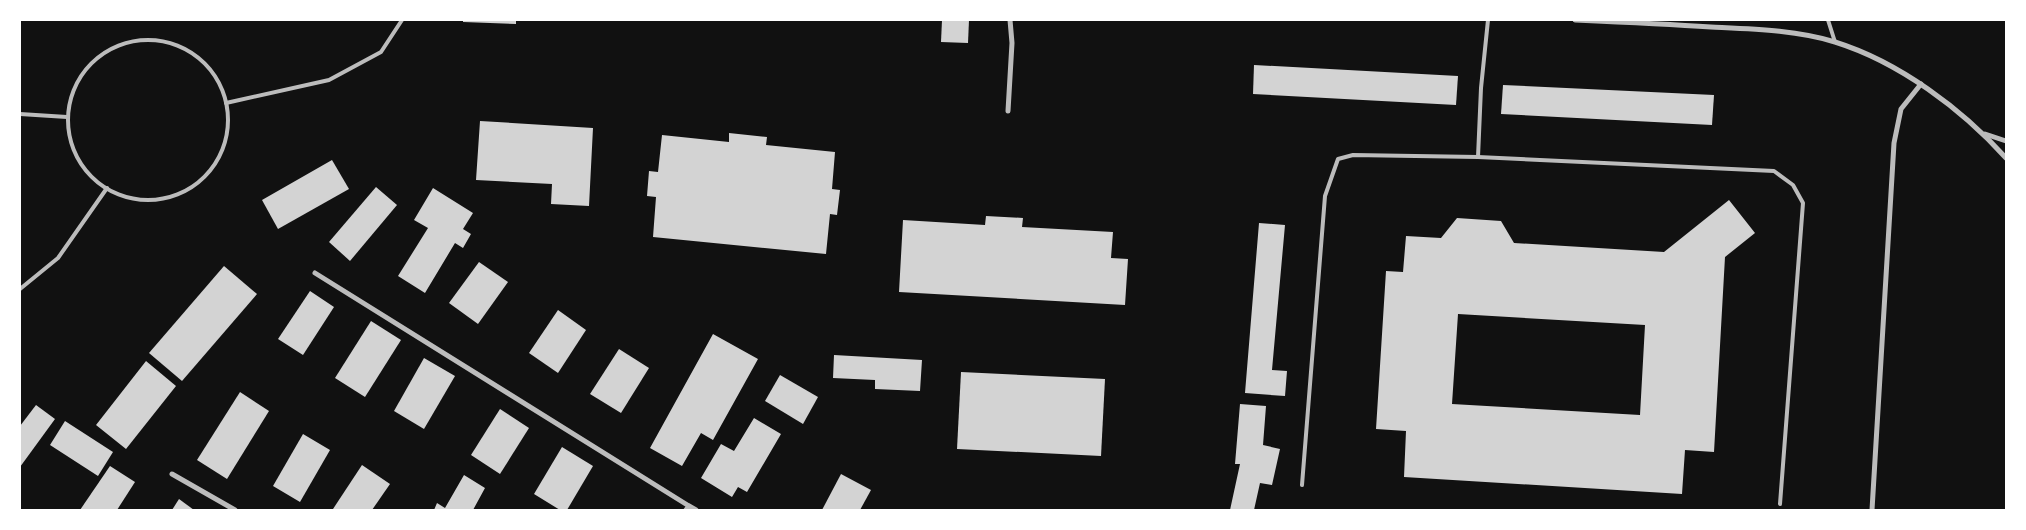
<svg xmlns="http://www.w3.org/2000/svg" width="2026" height="530" viewBox="0 0 2026 530" font-family="'Asap Condensed',sans-serif">
<style>
.building{fill:#d3d3d3;fill-rule:evenodd}
.lines{fill:none;stroke-linecap:round;stroke-linejoin:round}
.service{stroke:#bcbcbc;stroke-width:4}
.minor{stroke:#bcbcbc;stroke-width:5}
</style>
<rect width="100%" height="100%" fill="#111"/>
<!-- building -->
<g class="building">
<polygon points="463,20 516,20 516,24 463,22"/>
<polygon points="942,20 969,20 968,43 941,42"/>
<polygon points="1254,65 1458,76 1456,105 1253,94"/>
<polygon points="1503,85 1714,95 1712,125 1501,114"/>
<polygon points="480,121 593,128 589,206 551,204 552,184 476,180"/>
<polygon points="729,133 767,137 766,145 835,152 832,189 840,190 837,215 830,214 826,254 653,237 656,197 647,196 649,171 658,172 662,135 729,142"/>
<polygon points="332,160 349,189 278,229 262,200"/>
<polygon points="376,187 397,205 350,261 329,242"/>
<polygon points="433,188 473,213 463,229 471,234 463,248 455,243 425,293 398,276 428,228 414,220"/>
<path d="M1729 200 1755 233 1725 257 1714 452 1685 450 1682 494 1404 477 1406 431 1376 429 1386 271 1403 272 1406 236 1441 238 1457 218 1501 221 1514 243 1664 252ZM1458 314 1645 325 1640 415 1452 404Z"/>
<polygon points="986,216 1023,218 1022,227 1113,232 1111,258 1128,259 1125,305 899,292 903,220 985,225"/>
<polygon points="1259,223 1285,225 1272,370 1287,371 1285,396 1245,393"/>
<polygon points="479,262 508,282 478,324 449,303"/>
<polygon points="224,266 257,294 182,381 149,353"/>
<polygon points="310,291 334,307 303,355 278,339"/>
<polygon points="558,310 586,330 558,373 529,353"/>
<polygon points="371,321 401,340 365,397 335,378"/>
<polygon points="713,334 758,359 713,440 701,433 682,466 650,448"/>
<polygon points="619,349 649,368 621,413 590,394"/>
<polygon points="834,355 922,360 920,391 875,389 875,380 833,378"/>
<polygon points="424,358 455,376 424,429 394,411"/>
<polygon points="146,361 176,386 126,449 96,425"/>
<polygon points="961,372 1105,379 1101,456 957,449"/>
<polygon points="780,375 818,397 803,424 765,401"/>
<polygon points="240,392 269,411 227,479 197,460"/>
<polygon points="1240,404 1266,406 1263,445 1280,449 1272,485 1260,483 1254,510 1230,510 1240,464 1235,464"/>
<polygon points="36,405 55,419 20,467 20,426"/>
<polygon points="500,409 529,428 500,474 471,455"/>
<polygon points="754,418 781,434 747,492 738,487 732,497 701,478 721,444 734,451"/>
<polygon points="65,421 113,452 98,476 50,445"/>
<polygon points="303,434 330,450 300,502 273,486"/>
<polygon points="562,447 593,466 567,510 560,510 534,494"/>
<polygon points="362,465 390,484 372,510 335,510 333,509"/>
<polygon points="110,466 135,482 117,510 80,510"/>
<polygon points="841,474 871,490 860,510 822,510"/>
<polygon points="464,475 485,488 473,510 434,510 437,503 445,508"/>
<polygon points="179,499 194,510 172,510"/>
</g>
<g class="lines">
<!-- service -->
<g class="service">
<polyline points="1828,20 1835,42"/>
<circle cx="148" cy="120" r="80"/>
<polyline points="226,103 329,80 381,52 402,20"/>
<polyline points="20,114 67,117"/>
<polyline points="1478,157 1481,88 1488,20"/>
<polyline points="20,289 58,258 107,188"/>
<polyline points="1302,485 1325,196 1338,159 1353,155 1478,157 1774,171 1793,185 1803,203 1780,504"/>
</g>
<!-- minor -->
<g class="minor">
<path d="M1575 20C1621 22 1666 24 1711 27 1753 29 1796 30 1835 42 1899 62 1962 109 2006 158"/>
<polyline points="1008,111 1012,43 1010,20"/>
<polyline points="1985,134 2006,141"/>
<polyline points="315,273 689,506 686,510"/>
<polyline points="172,474 235,510"/>
<polyline points="689,506 696,510"/>
<polyline points="1872,510 1894,143 1901,109 1921,84"/>
</g>
</g>
<!-- border -->
<rect width="2026" height="530" fill="none" stroke="#ffffff" stroke-width="42"/>
</svg>
